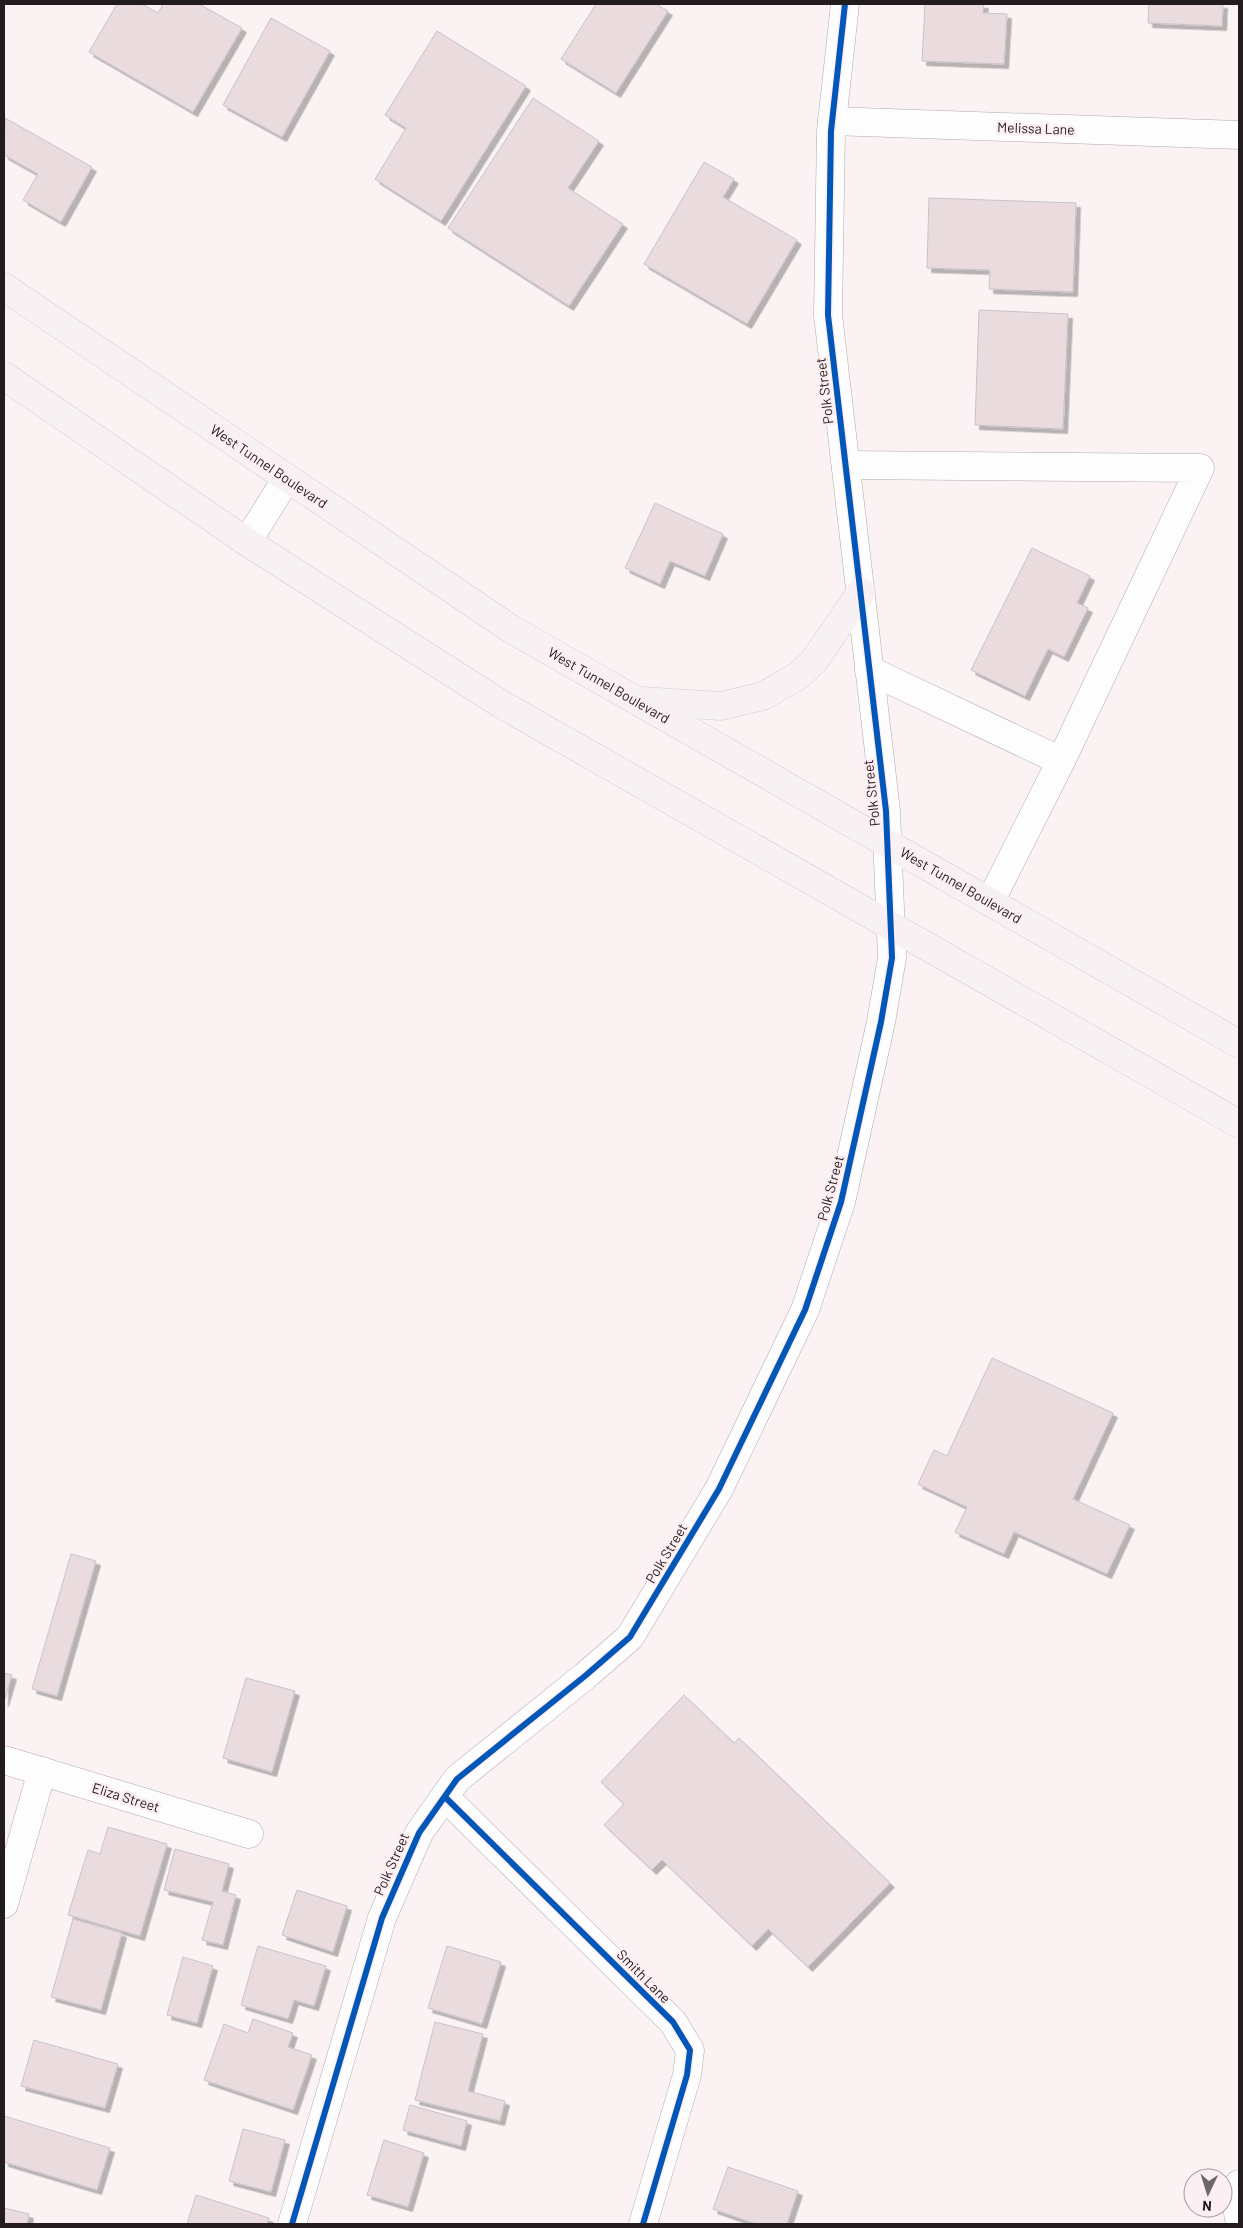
<svg xmlns="http://www.w3.org/2000/svg" width="1243" height="2228" viewBox="0 0 1243 2228" font-family="Barlow,sans-serif">
<style>
.building{fill:#eadbdf;stroke:#c9c3c4;filter:url(#shadow)}
.lines{fill:none;stroke-linecap:round;stroke-linejoin:round}
.minor-casing{stroke:#b1aaac;stroke-width:29}
.major-casing{stroke:#d1cdce;stroke-width:29}
.minor{stroke:#fefdfd;stroke-width:28}
.major{stroke:#f7f1f3;stroke-width:28}
.cycleway-casing{stroke:#fdeef2;stroke-width:9}
.cycleway{stroke:#0057b8;stroke-width:6}
.labels{text-anchor:middle;dominant-baseline:central;stroke-width:5;stroke-linejoin:round;paint-order:stroke}
.street-label{font-size:14px;fill:#231c1e;stroke:#fdeef2}
</style>
<defs>
<filter id="shadow"><feDropShadow dx="4.5" dy="4.5" stdDeviation="0" flood-color="#0004"/></filter>
</defs>
<rect width="100%" height="100%" fill="#faf2f3"/>
<!-- building -->
<g class="building">
<polygon points="117,4 142,4 158,13 163,4 199,4 242,28 193,112 89,52"/>
<polygon points="596,4 656,4 668,11 616,93 561,59"/>
<polygon points="925,4 984,4 983,13 1007,14 1004,64 922,61"/>
<polygon points="1149,4 1223,4 1222,26 1148,23"/>
<polygon points="271,18 330,51 282,137 223,105"/>
<polygon points="437,31 526,86 441,221 375,179 406,128 385,115"/>
<polygon points="533,98 599,141 568,188 623,224 569,306 448,228"/>
<polygon points="5,118 92,167 61,222 23,200 38,174 4,155"/>
<polygon points="704,162 734,179 723,197 797,240 747,324 644,264"/>
<polygon points="929,198 1076,203 1073,292 989,289 990,270 927,268"/>
<polygon points="979,310 1068,314 1063,429 975,425"/>
<polygon points="655,503 723,534 705,576 670,561 660,584 625,568"/>
<polygon points="1032,548 1090,576 1077,603 1088,608 1064,657 1048,649 1025,696 971,670"/>
<polygon points="992,1358 1113,1413 1073,1499 1130,1525 1107,1574 1014,1532 1004,1554 955,1532 967,1507 918,1484 934,1450 947,1456"/>
<polygon points="71,1554 96,1561 57,1696 32,1689"/>
<polygon points="4,1673 12,1675 4,1702"/>
<polygon points="246,1678 295,1691 272,1772 223,1758"/>
<polygon points="684,1695 734,1743 739,1738 890,1883 808,1967 768,1929 752,1946 662,1860 652,1870 604,1825 624,1804 601,1782"/>
<polygon points="108,1827 167,1844 140,1936 68,1915 88,1850 100,1854"/>
<polygon points="175,1849 229,1864 222,1891 236,1895 223,1945 202,1940 213,1902 164,1890"/>
<polygon points="297,1890 347,1906 333,1952 282,1935"/>
<polygon points="73,1919 122,1933 101,2010 51,1997"/>
<polygon points="258,1946 326,1966 314,2006 294,2000 288,2019 241,2005"/>
<polygon points="447,1946 501,1962 482,2024 428,2008"/>
<polygon points="183,1957 213,1966 197,2023 167,2015"/>
<polygon points="253,2019 293,2033 288,2047 312,2055 293,2110 204,2080 224,2024 248,2033"/>
<polygon points="435,2022 483,2034 468,2091 505,2101 500,2121 415,2100"/>
<polygon points="34,2040 118,2064 105,2108 21,2086"/>
<polygon points="410,2105 467,2121 461,2146 403,2130"/>
<polygon points="4,2116 110,2148 97,2190 4,2162"/>
<polygon points="243,2129 285,2140 271,2192 229,2181"/>
<polygon points="384,2140 424,2153 408,2207 367,2195"/>
<polygon points="728,2167 798,2191 787,2224 756,2224 713,2209"/>
<polygon points="196,2195 269,2218 267,2224 187,2224"/>
<polygon points="4,2208 29,2214 27,2224 4,2224"/>
</g>
<g class="lines">
<defs>
<g id="minor">
<polyline points="832,121 1239,135"/>
<polyline points="846,465 1200,468 1061,761 990,902"/>
<polyline points="247,542 287,478"/>
<polyline points="869,670 1061,761"/>
<polyline points="4,1760 249,1834"/>
<polyline points="445,1797 673,2022 690,2050 687,2075 643,2224"/>
<polyline points="4,1904 42,1771"/>
<polyline points="1239,2184 1236,2200 1239,2219"/>
<polyline points="292,2224 382,1918 419,1833 457,1779 585,1676 630,1637 719,1489 805,1310 841,1202 881,1022 892,958 886,811 828,315 831,131 845,4"/>
</g>
<g id="major">
<polyline points="4,287 511,629 1239,1044"/>
<polyline points="4,376 247,542 501,704 1239,1124"/>
<polyline points="641,701 721,706 763,696 798,676 814,661 861,592"/>
</g>
</defs>
<!-- minor casing -->
<use href="#minor" class="minor-casing"/>
<!-- major casing -->
<use href="#major" class="major-casing"/>
<!-- minor -->
<use href="#minor" class="minor"/>
<!-- major -->
<use href="#major" class="major"/>
<defs>
<g id="cycleway">
<polyline points="445,1797 673,2022 690,2050 687,2075 643,2224"/>
<polyline points="292,2224 382,1918 419,1833 457,1779 585,1676 630,1637 719,1489 805,1310 841,1202 881,1022 892,958 886,811 828,315 831,131 845,4"/>
</g>
</defs>
<!-- cycleway casing -->
<use href="#cycleway" class="cycleway-casing"/>
<!-- cycleway -->
<use href="#cycleway" class="cycleway"/>
</g>
<g class="labels">
<!-- street labels -->
<g class="street-label">
<text transform="translate(1036 128) rotate(2)">Melissa Lane</text>
<text transform="translate(824 391) rotate(-97)">Polk Street</text>
<text transform="translate(269 466) rotate(34)">West Tunnel Boulevard</text>
<text transform="translate(609 685) rotate(30)">West Tunnel Boulevard</text>
<text transform="translate(871 793) rotate(-96)">Polk Street</text>
<text transform="translate(961 885) rotate(30)">West Tunnel Boulevard</text>
<text transform="translate(830 1188) rotate(-75)">Polk Street</text>
<text transform="translate(666 1553) rotate(-59)">Polk Street</text>
<text transform="translate(126 1797) rotate(17)">Eliza Street</text>
<text transform="translate(391 1864) rotate(-66)">Polk Street</text>
<text transform="translate(644 1976) rotate(45)">Smith Lane</text>
</g>
</g>
<!-- border -->
<rect width="1243" height="2228" fill="none" stroke="#231c1e" stroke-width="10"/>
<!-- north arrow -->
<g transform="translate(1208 2193) rotate(184)"><circle r="24" fill="#fdeef2" stroke="#a69a9d"/>
<path d="M0-4L9 19L0 12L-9 19Z" fill="#6e6769"/>
<text y="-8" font-size="14" font-weight="bold" text-anchor="middle" fill="#231c1e">N</text>
</g>
</svg>
